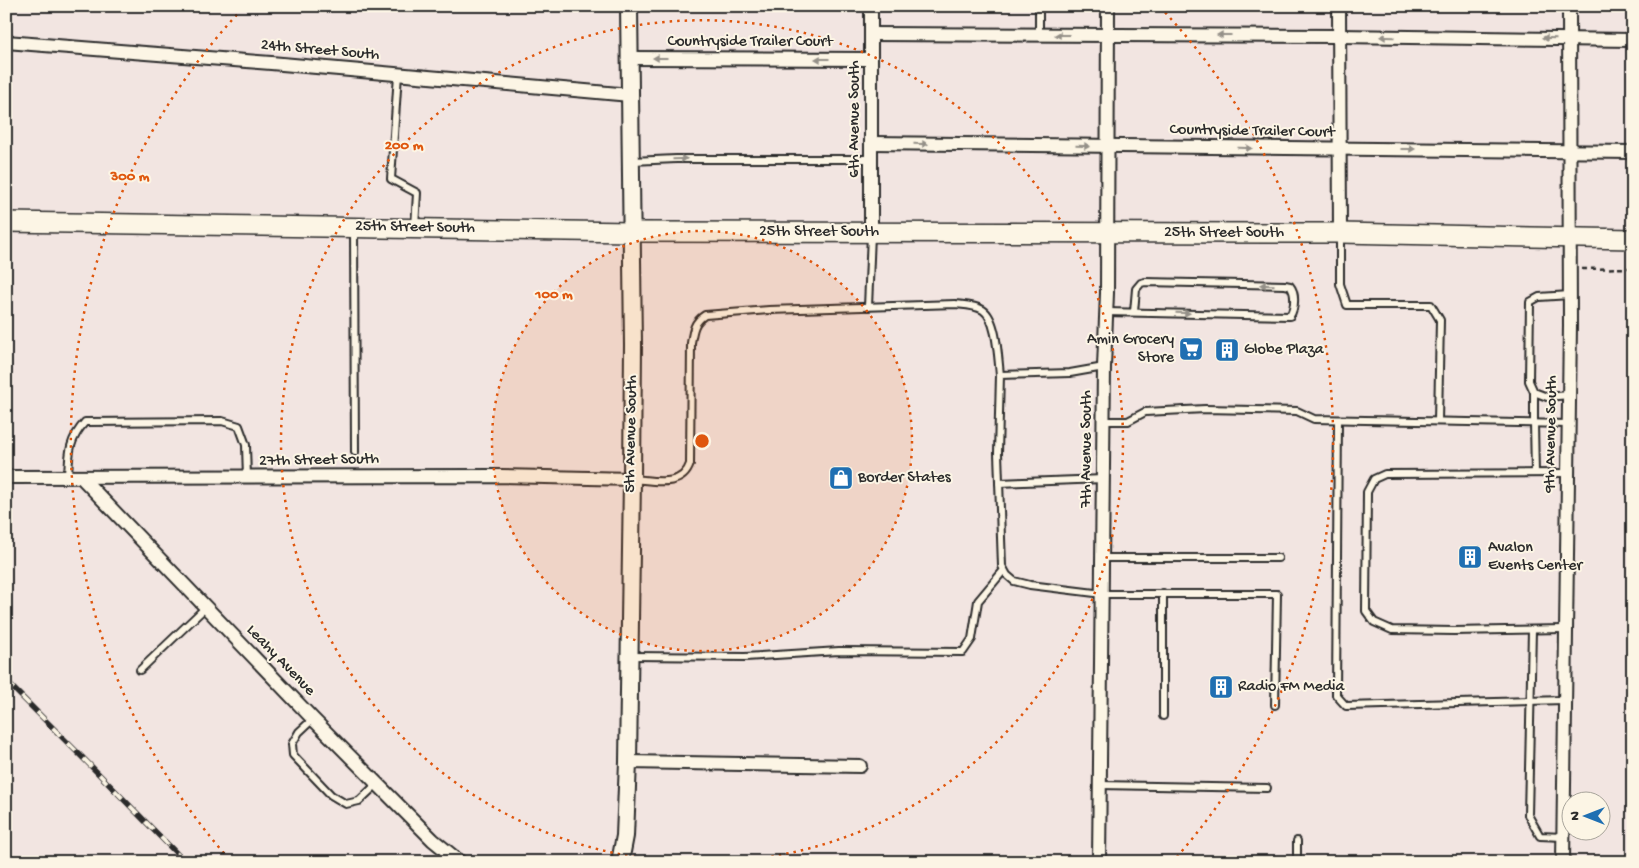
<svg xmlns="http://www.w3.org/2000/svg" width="1639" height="868" viewBox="0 0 1639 868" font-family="'Gochi Hand',sans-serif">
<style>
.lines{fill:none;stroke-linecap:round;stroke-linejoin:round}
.service-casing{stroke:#2b2b2b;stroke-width:10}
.minor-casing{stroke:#2b2b2b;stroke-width:16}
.tertiary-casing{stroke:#2b2b2b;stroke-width:20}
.secondary-casing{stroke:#2b2b2b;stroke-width:22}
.path{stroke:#2b2b2b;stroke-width:2.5;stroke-dasharray:5 4;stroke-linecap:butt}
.service{stroke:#fcf5e5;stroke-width:6}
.minor{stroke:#fcf5e5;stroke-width:12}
.tertiary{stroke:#fcf5e5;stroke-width:16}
.secondary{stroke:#fcf5e5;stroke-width:19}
.rail-casing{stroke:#2b2b2b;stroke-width:5.5}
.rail{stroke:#fcf5e5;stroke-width:4;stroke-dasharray:11;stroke-linecap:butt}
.oneway{fill:#949088}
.ring{fill:none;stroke:#df570e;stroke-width:2.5;stroke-dasharray:2.5 5}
.labels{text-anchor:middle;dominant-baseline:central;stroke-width:4;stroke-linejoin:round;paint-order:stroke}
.street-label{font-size:16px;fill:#2b2b2b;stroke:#fcf5e5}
.poi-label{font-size:16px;fill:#2b2b2b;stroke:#fcf5e5;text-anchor:start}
.centre{fill:#df570e;stroke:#fcf5e5;stroke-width:2.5}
.ring-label{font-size:15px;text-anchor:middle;font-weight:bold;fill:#df570e;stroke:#fcf5e5;stroke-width:4;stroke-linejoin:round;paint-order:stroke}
</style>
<rect width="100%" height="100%" fill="#f2e5e1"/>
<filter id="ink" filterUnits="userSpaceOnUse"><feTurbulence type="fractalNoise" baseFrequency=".02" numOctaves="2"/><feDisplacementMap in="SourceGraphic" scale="10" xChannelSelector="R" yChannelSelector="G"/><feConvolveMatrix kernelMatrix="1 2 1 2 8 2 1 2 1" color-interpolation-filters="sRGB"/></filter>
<g filter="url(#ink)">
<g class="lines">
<defs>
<g id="service">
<polyline points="1039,6 1039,34"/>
<polyline points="398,74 391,179 417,193 415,227"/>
<polyline points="632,161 676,159 871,159"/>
<polyline points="354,228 355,452"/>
<polyline points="1340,235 1340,284 1347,305 1431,305 1440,320 1438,421"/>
<polyline points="868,307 871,234"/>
<path d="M1106 312 1290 316C1295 308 1296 293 1290 286L1285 285 1145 282 1141 283 1136 289 1134 312"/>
<polyline points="1104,367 1070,373 1000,375 998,453 1002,566 1007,575 1014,581 1030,585 1103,594 1277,594 1275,705"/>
<polyline points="1534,392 1534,423 1535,473"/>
<polyline points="1569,395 1547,397 1534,392 1529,381 1530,302 1539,297 1570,295"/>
<polyline points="1338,420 1336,695 1346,706 1564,700"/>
<polyline points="1104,421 1128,421 1145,412 1205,409 1297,411 1314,419 1569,424"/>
<path d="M68 478C69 454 68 441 85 422L222 421 239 426 246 445 247 478"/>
<path d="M632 479C652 480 682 489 690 464L691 343C693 330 694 322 705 315L769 310 955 304C964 305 975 305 983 310 997 319 998 358 1000 375"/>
<polyline points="999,483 1104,479"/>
<polyline points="1103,558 1278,558"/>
<polyline points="1565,629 1454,631 1392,630 1374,622 1366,611 1367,492 1374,479 1385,474 1568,473"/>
<polyline points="1532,630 1528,815 1540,836 1563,837"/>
<polyline points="631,656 745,657 839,651 963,652 972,639 978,601 1004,570"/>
<polyline points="140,670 206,607"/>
<polyline points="1163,716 1163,593"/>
<polyline points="313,719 299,732 292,744 293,755 331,795 346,804 359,801 377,784"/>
<polyline points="1099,785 1267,788"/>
<polyline points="438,862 447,851"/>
<polyline points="1297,862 1297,841"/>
</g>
<g id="minor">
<polyline points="1339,6 1340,233"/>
<polyline points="871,34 1339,36 1633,40"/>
<polyline points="6,42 271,63 630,95"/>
<polyline points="629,58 871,59"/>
<polyline points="872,143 1633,152"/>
<polyline points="871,232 871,6"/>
<polyline points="6,477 501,476 632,479"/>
<polyline points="82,478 313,719 433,840 460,862"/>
<polyline points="628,762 860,766"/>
<polyline points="1099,862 1104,367 1107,293 1108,6"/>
<polyline points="1563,862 1570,325 1569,6"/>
</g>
<polyline id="tertiary" points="620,862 625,836 628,762 632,479 633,345 629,6"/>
<polyline id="secondary" points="6,222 632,232 1340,233 1633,239"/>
</defs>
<!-- service casing -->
<use href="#service" class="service-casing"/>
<!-- minor casing -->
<use href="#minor" class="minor-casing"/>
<!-- tertiary casing -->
<use href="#tertiary" class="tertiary-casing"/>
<!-- secondary casing -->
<use href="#secondary" class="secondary-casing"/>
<!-- path -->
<polyline class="path" points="1582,269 1633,268"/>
<!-- service -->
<use href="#service" class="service"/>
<!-- minor -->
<use href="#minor" class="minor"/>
<!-- tertiary -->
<use href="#tertiary" class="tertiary"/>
<!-- secondary -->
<use href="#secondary" class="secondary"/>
<defs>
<polyline id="rail" points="6,681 90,765 185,862"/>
</defs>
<!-- rail casing -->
<use href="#rail" class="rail-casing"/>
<!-- rail -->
<use href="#rail" class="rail"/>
</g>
<!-- one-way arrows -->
<defs><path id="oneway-solid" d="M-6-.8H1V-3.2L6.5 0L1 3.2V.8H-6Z" transform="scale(1.25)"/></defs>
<g class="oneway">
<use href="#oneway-solid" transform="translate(1062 35) rotate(-180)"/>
<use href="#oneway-solid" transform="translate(1224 35) rotate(-180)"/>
<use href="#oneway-solid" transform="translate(1387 37) rotate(-179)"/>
<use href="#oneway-solid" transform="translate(1549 38) rotate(-179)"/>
<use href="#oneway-solid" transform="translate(660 58) rotate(-180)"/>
<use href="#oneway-solid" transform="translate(822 59) rotate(-180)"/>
<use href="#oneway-solid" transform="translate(921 144) rotate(1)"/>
<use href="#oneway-solid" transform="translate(1083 146) rotate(1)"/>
<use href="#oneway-solid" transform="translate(1245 148) rotate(1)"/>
<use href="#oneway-solid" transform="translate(1408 149)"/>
<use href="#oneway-solid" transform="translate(680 159) rotate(-1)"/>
<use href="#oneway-solid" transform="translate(1267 285) rotate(-179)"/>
<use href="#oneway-solid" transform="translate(1183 313) rotate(1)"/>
</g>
</g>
<!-- distance rings -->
<circle cx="702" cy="441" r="210" fill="#df570e" fill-opacity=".12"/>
<g class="ring">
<circle cx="702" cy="441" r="210"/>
<path d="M687 862A421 421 0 1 1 717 862"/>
<path d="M229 859A631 631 0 0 1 244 7M1160 7A631 631 0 0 1 1175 859"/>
</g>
<!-- icons -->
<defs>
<symbol id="supermarket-square" viewBox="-11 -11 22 22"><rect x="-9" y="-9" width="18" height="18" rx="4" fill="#1f6fb2" stroke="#fcf5e5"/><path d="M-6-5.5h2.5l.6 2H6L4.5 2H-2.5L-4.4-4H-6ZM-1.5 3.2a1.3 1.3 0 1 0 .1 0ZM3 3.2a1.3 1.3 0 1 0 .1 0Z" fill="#fff"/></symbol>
<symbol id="building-square" viewBox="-11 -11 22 22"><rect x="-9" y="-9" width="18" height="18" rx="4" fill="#1f6fb2" stroke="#fcf5e5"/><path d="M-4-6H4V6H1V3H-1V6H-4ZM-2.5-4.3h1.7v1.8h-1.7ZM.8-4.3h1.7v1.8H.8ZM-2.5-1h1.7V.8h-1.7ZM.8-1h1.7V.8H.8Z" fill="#fff"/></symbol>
<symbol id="shop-square" viewBox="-11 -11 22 22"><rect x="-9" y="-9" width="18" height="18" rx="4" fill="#1f6fb2" stroke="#fcf5e5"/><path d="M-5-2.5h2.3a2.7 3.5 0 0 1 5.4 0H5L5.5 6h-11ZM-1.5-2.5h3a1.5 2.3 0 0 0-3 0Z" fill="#fff"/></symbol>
</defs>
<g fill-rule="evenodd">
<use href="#supermarket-square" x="1177" y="335" width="28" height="28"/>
<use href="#building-square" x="1213" y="336" width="28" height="28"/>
<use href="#shop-square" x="827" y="464" width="28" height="28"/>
<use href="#building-square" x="1456" y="543" width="28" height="28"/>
<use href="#building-square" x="1207" y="673" width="28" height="28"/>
</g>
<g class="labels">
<!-- street labels -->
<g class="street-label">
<text x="750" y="42">Countryside Trailer Court</text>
<text transform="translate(320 51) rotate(5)">24th Street South</text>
<text transform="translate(855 119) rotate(-90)">6th Avenue South</text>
<text transform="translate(1252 132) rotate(1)">Countryside Trailer Court</text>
<text transform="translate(415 228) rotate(1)">25th Street South</text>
<text x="819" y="232">25th Street South</text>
<text x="1224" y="233">25th Street South</text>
<text transform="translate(632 434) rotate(-89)">5th Avenue South</text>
<text transform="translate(1552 434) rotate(-89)">9th Avenue South</text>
<text transform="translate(1087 449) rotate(-90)">7th Avenue South</text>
<text transform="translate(319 461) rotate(-1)">27th Street South</text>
<text transform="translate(280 661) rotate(46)">Leahy Avenue</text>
</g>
<!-- poi labels -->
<g class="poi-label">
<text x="1174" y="340" text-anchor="end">Amin Grocery<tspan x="1174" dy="18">Store</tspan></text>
<text x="1244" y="350">Globe Plaza</text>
<text x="858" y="478">Border States</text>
<text x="1488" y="548">Avalon<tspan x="1488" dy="18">Events Center</tspan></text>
<text x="1238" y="687">Radio FM Media</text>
</g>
</g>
<circle cx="702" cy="441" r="8" class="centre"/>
<g class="ring-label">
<text x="404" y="149">200 m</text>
<text x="130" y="180">300 m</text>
<text x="554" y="298">100 m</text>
</g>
<!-- margin -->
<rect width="1639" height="868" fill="none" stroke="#fcf5e5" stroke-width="25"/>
<rect x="12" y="12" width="1614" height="843" fill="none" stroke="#2b2b2b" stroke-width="2" filter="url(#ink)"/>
<!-- north arrow -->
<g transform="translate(1586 816) rotate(270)"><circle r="24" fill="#fcf5e5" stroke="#a8a49b"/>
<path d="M0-4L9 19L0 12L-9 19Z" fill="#1f6fb2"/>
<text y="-8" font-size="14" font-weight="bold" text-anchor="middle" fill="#2b2b2b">N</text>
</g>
</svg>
